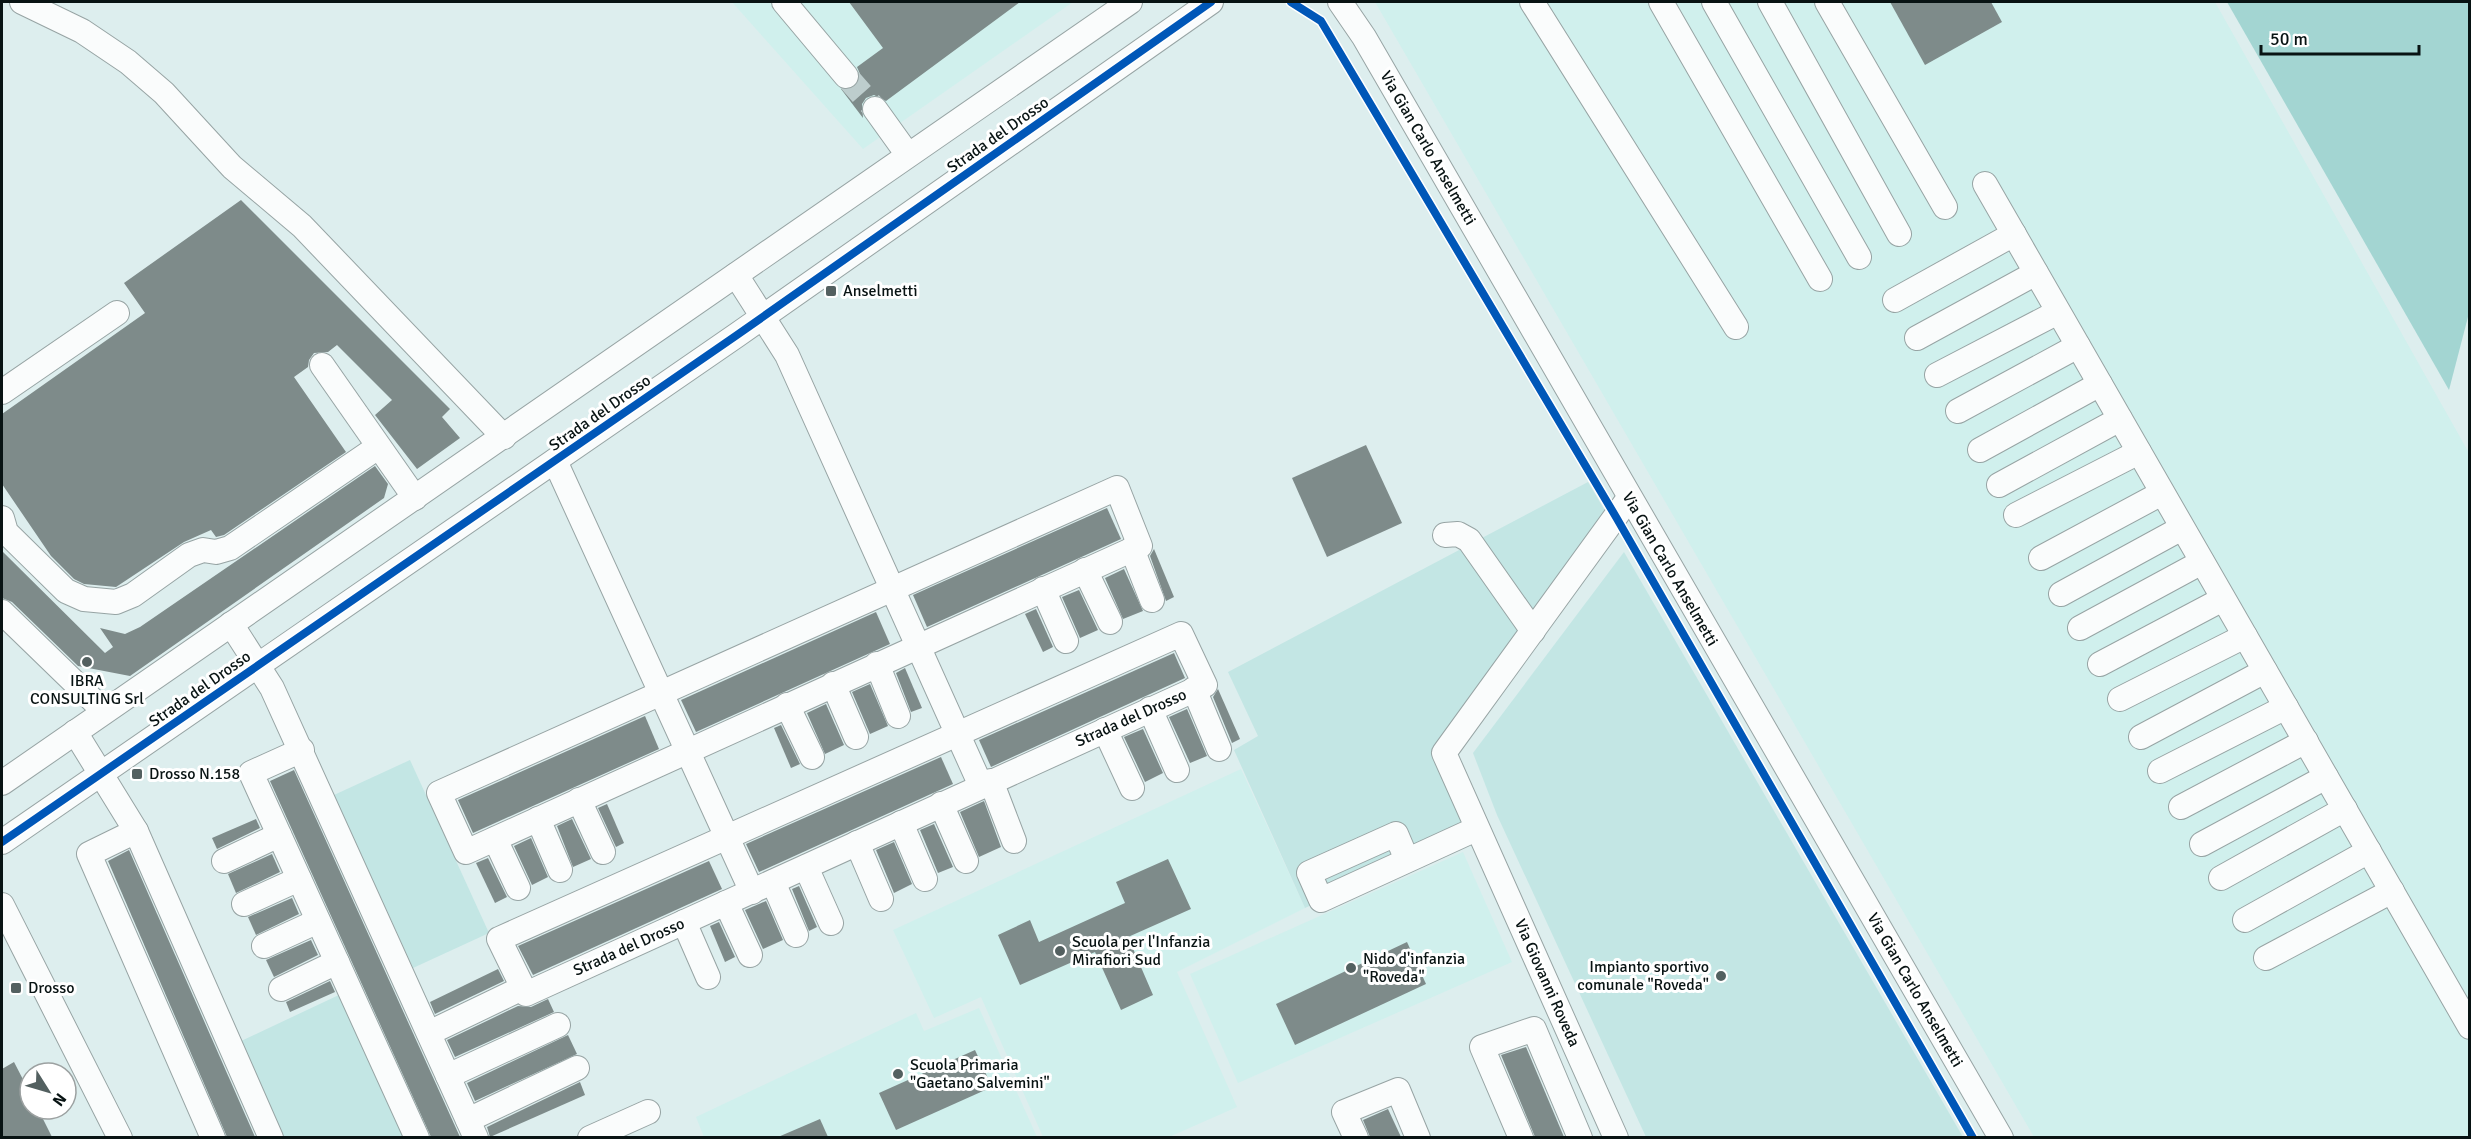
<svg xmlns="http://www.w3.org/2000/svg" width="2471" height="1139" viewBox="0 0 2471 1139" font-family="Signika,sans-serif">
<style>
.built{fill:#d0f0ed}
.green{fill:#c3e6e4}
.forest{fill:#a3d5d2}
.building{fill:#7e8b8a}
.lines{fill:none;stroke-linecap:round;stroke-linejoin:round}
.minor-tunnel{stroke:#bdcdcd;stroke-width:24;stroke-dasharray:24 12;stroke-linecap:butt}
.minor-casing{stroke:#97a4a4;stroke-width:26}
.minor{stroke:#fafcfc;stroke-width:24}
.cycleway-casing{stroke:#fff;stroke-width:11}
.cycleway{stroke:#0057b8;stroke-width:8}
.poi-dot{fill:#536060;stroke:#fff;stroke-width:2}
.labels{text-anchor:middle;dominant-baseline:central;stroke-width:6;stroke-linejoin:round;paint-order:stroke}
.street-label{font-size:16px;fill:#081313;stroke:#fff}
.poi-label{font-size:16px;fill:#081313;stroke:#fff;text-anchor:start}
</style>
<rect width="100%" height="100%" fill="#dee"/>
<!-- built -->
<g class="built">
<polygon points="732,2 1073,2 863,149"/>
<polygon points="1375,2 2215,2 2469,453 2469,1137 2034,1137"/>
<polygon points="1241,769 1305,908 1177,972 1237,1107 1169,1137 1043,1137 981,997 934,1018 893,930"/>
<polygon points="1463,852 1512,962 1238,1083 1190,974"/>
<polygon points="979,1008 1037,1137 704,1137 696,1117 916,1013 924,1031"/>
</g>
<!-- green -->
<g class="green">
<polygon points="1588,482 1607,514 1433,751 1466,833 1305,908 1234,750 1258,736 1228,672"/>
<polygon points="1624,552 1963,1137 1646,1137 1497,815 1473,753"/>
<polygon points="410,760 489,933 413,968 334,795"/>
<polygon points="341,994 408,1137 283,1137 239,1042"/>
</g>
<!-- forest -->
<polygon class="forest" points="2227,2 2469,2 2469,313 2449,390"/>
<!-- building -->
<g class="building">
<polygon points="849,2 1020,2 886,101 874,95 866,98 862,104 863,118 841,89 856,86 860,74 857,67 883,48"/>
<polygon points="1890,2 1991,2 2002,22 1925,65"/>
<polygon points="241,200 450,409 442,417 460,438 417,469 375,415 392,400 337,345 328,352 314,353 309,360 308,367 294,377 346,452 224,535 216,537 211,530 184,542 116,587 84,584 74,579 51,556 2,484 2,414 145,313 124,283"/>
<polygon points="1366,445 1402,523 1327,557 1292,478"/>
<polygon points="375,466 388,484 384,498 130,676 78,666 12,602 2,598 2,551 105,653 113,647 100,628 125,634 140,627"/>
<polygon points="1107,508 1121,539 927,627 913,595"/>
<polygon points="1154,549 1174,597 1166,601 1150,556"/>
<polygon points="1124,569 1143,611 1123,619 1105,578"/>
<polygon points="1079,590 1098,630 1080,638 1062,597"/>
<polygon points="1036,609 1053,647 1043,652 1025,614"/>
<polygon points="876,612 890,644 696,732 681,700"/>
<polygon points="1174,653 1185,678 991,767 979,740"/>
<polygon points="905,668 922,708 911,712 896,673"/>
<polygon points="870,684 888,726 870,734 852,692"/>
<polygon points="1218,689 1240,739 1232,743 1213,697"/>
<polygon points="826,704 844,745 825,754 807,713"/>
<polygon points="1187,709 1207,756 1190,763 1169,717"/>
<polygon points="645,716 659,749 473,833 458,800"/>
<polygon points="781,725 800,764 791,768 774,728"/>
<polygon points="1143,729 1163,773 1145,782 1124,737"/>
<polygon points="941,757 953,784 759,872 746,844"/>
<polygon points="294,770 460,1137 431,1137 270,781"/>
<polygon points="984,801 1001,847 979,857 960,812"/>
<polygon points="607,804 624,843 616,847 598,808"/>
<polygon points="256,819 260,828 217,849 212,838"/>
<polygon points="572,819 591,859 573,867 557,826"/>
<polygon points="934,824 953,867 938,873 920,830"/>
<polygon points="531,838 548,877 532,885 514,846"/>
<polygon points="894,842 912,884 894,893 876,850"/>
<polygon points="129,850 255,1137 227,1137 108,861"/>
<polygon points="272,854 280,872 236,893 228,874"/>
<polygon points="488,858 507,897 495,903 476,863"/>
<polygon points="1168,859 1191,909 1128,937 1153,995 1121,1010 1095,952 1020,985 998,935 1030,920 1039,942 1125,903 1116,882"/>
<polygon points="709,861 722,889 533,975 518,946"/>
<polygon points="799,886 817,927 809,931 792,889"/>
<polygon points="292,898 299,914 256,935 248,917"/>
<polygon points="766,901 783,940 763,949 745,910"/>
<polygon points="719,922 735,957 725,962 710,926"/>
<polygon points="311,940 318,955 274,977 266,960"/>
<polygon points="1407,942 1426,984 1295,1045 1276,1004"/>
<polygon points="498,969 504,981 435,1014 430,1002"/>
<polygon points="330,981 335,992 290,1012 286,1002"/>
<polygon points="548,999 554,1012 455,1057 447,1040 518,1006 531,1007"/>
<polygon points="568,1035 577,1054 475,1101 467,1083"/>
<polygon points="1526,1047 1564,1137 1535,1137 1501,1055"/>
<polygon points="975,1050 992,1087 896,1130 879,1093"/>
<polygon points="14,1062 30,1093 30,1109 38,1109 52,1137 2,1137 2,1069"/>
<polygon points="580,1082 585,1095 490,1137 487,1127"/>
<polygon points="1388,1109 1401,1137 1370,1137 1363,1120"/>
<polygon points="820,1119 828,1137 778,1137"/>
</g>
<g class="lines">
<!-- minor-tunnel -->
<polyline class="minor-tunnel" points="846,76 875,109"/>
<defs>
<g id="minor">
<polyline points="22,2 82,31 128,62 164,93 232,167 302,226 504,437"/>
<polyline points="784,2 846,76"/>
<polyline points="1340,2 1364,37 2001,1138"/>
<polyline points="1532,2 1736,327"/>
<polyline points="1661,2 1820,279"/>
<polyline points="1714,2 1859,257"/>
<polyline points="1770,2 1899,234"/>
<polyline points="1827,2 1945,207"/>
<polyline points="875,109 908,155"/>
<polyline points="1985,184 2470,1027"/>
<polyline points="736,275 787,355 981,786"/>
<polyline points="1895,300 2014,234"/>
<polyline points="1917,338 2036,273"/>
<polyline points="322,365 415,498"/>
<polyline points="1937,375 2058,312"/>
<polyline points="2,392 117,313"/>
<polyline points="1958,411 2078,346"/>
<polyline points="1980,450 2100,384"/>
<polyline points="555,461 752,892"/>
<polyline points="1999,485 2120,419"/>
<polygon points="1117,488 1140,546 466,852 439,793"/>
<polyline points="2016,515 2139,452"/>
<polyline points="2,518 6,532 66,591 84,599 116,602 133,595 189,555 203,550 216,552 230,548 378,447"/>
<polyline points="1445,535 1458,534 1469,540 1533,631"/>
<polyline points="1132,549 1152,600"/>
<polyline points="2041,558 2162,493"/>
<polyline points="1085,570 1110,622"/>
<polyline points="1043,589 1066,641"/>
<polyline points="2061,594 2182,528"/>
<polyline points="2,612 104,711"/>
<polyline points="231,624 272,688 476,1138"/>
<polyline points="2080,628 2202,562"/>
<polygon points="1181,634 1205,685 526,994 499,939"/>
<polyline points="877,664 898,716"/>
<polyline points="2100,664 2223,599"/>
<polyline points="833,684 856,737"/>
<polyline points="1194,689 1219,749"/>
<polyline points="2120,699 2245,636"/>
<polyline points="787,705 812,757"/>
<polyline points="1150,709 1177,770"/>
<polyline points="1105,730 1132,788"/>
<polyline points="75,732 136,831 271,1138"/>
<polyline points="2141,737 2265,671"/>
<polyline points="302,750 251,773 417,1138"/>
<polyline points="2160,771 2286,707"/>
<polyline points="991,781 1014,841"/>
<polyline points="2,783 1130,2"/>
<polyline points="579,800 603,852"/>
<polyline points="941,804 966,861"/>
<polyline points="2181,807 2306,741"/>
<polyline points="538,819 560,870"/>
<polyline points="901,823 925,879"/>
<polyline points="136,831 89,854 213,1138"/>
<polyline points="495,839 518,888"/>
<polyline points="2,842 737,335 1211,2"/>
<polyline points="857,843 881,899"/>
<polyline points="2202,844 2326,777"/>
<polyline points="1407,860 1396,834 1309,873 1321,900 1476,829"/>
<polyline points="224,861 279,835"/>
<polyline points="806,867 831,923"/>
<polyline points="2221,878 2345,809"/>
<polyline points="773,882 796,935"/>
<polyline points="726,903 750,955"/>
<polyline points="244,904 299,879"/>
<polyline points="2,905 120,1138"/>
<polyline points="2245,920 2369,851"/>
<polyline points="684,922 708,977"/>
<polyline points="264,946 318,921"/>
<polyline points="2266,958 2392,891"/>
<polyline points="281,989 337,962"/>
<polyline points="429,1033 512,993"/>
<polyline points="448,1076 558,1025"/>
<polyline points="468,1120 577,1068"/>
<polyline points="590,1138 648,1112"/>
<polyline points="1356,1138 1344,1112 1398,1090 1418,1138"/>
<polyline points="1521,1138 1482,1047 1534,1029 1580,1138"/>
<polyline points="1616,1138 1444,753 1629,498"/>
</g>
</defs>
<!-- minor casing -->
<use href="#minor" class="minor-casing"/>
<!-- minor -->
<use href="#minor" class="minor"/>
<defs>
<g id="cycleway">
<polyline points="1291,2 1321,21 1616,517 1973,1138"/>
<polyline points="2,842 737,335 1211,2"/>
</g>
</defs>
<!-- cycleway casing -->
<use href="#cycleway" class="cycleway-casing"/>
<!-- cycleway -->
<use href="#cycleway" class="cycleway"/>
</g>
<!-- markers -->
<g class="poi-dot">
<rect x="825" y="285" width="12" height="12" rx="3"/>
<circle cx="87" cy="662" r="6"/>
<rect x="131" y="768" width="12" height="12" rx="3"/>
<circle cx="1060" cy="951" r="6"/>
<circle cx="1351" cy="968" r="6"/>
<circle cx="1721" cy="976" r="6"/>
<rect x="10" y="982" width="12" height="12" rx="3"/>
<circle cx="898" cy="1074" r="6"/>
</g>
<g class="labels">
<!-- street labels -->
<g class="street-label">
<text transform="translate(998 135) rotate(-35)">Strada del Drosso</text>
<text transform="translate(1428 148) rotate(60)">Via Gian Carlo Anselmetti</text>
<text transform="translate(600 413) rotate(-35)">Strada del Drosso</text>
<text transform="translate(1670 569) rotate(60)">Via Gian Carlo Anselmetti</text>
<text transform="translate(200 689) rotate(-35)">Strada del Drosso</text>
<text transform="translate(1131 718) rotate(-24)">Strada del Drosso</text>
<text transform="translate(629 947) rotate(-24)">Strada del Drosso</text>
<text transform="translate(1547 983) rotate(66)">Via Giovanni Roveda</text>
<text transform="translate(1915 990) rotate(60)">Via Gian Carlo Anselmetti</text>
</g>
<!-- poi labels -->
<g class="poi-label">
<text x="843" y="291">Anselmetti</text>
<text x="87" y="681" text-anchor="middle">IBRA<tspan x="87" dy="18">CONSULTING Srl</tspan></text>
<text x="149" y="774">Drosso N.158</text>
<text x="1072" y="942">Scuola per l'Infanzia<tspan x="1072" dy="18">Mirafiori Sud</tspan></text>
<text x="1363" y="959">Nido d'infanzia<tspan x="1363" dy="18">"Roveda"</tspan></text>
<text x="1709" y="967" text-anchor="end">Impianto sportivo<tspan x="1709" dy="18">comunale "Roveda"</tspan></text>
<text x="28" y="988">Drosso</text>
<text x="910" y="1065">Scuola Primaria<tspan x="910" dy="18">"Gaetano Salvemini"</tspan></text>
</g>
</g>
<!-- border -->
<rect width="2471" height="1139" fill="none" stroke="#081313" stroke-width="6"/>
<!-- north arrow -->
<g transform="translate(48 1091) rotate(127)"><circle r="28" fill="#ffffff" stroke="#9ca1a1" stroke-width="1.5"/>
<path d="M0-4.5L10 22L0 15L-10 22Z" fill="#536060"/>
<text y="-9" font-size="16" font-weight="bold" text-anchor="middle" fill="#081313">N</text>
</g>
<!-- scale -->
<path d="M2261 45v9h158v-9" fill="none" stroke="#081313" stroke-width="3"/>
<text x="2270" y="45" font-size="18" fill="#081313" stroke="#ffffff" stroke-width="4.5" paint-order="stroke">50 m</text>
</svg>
